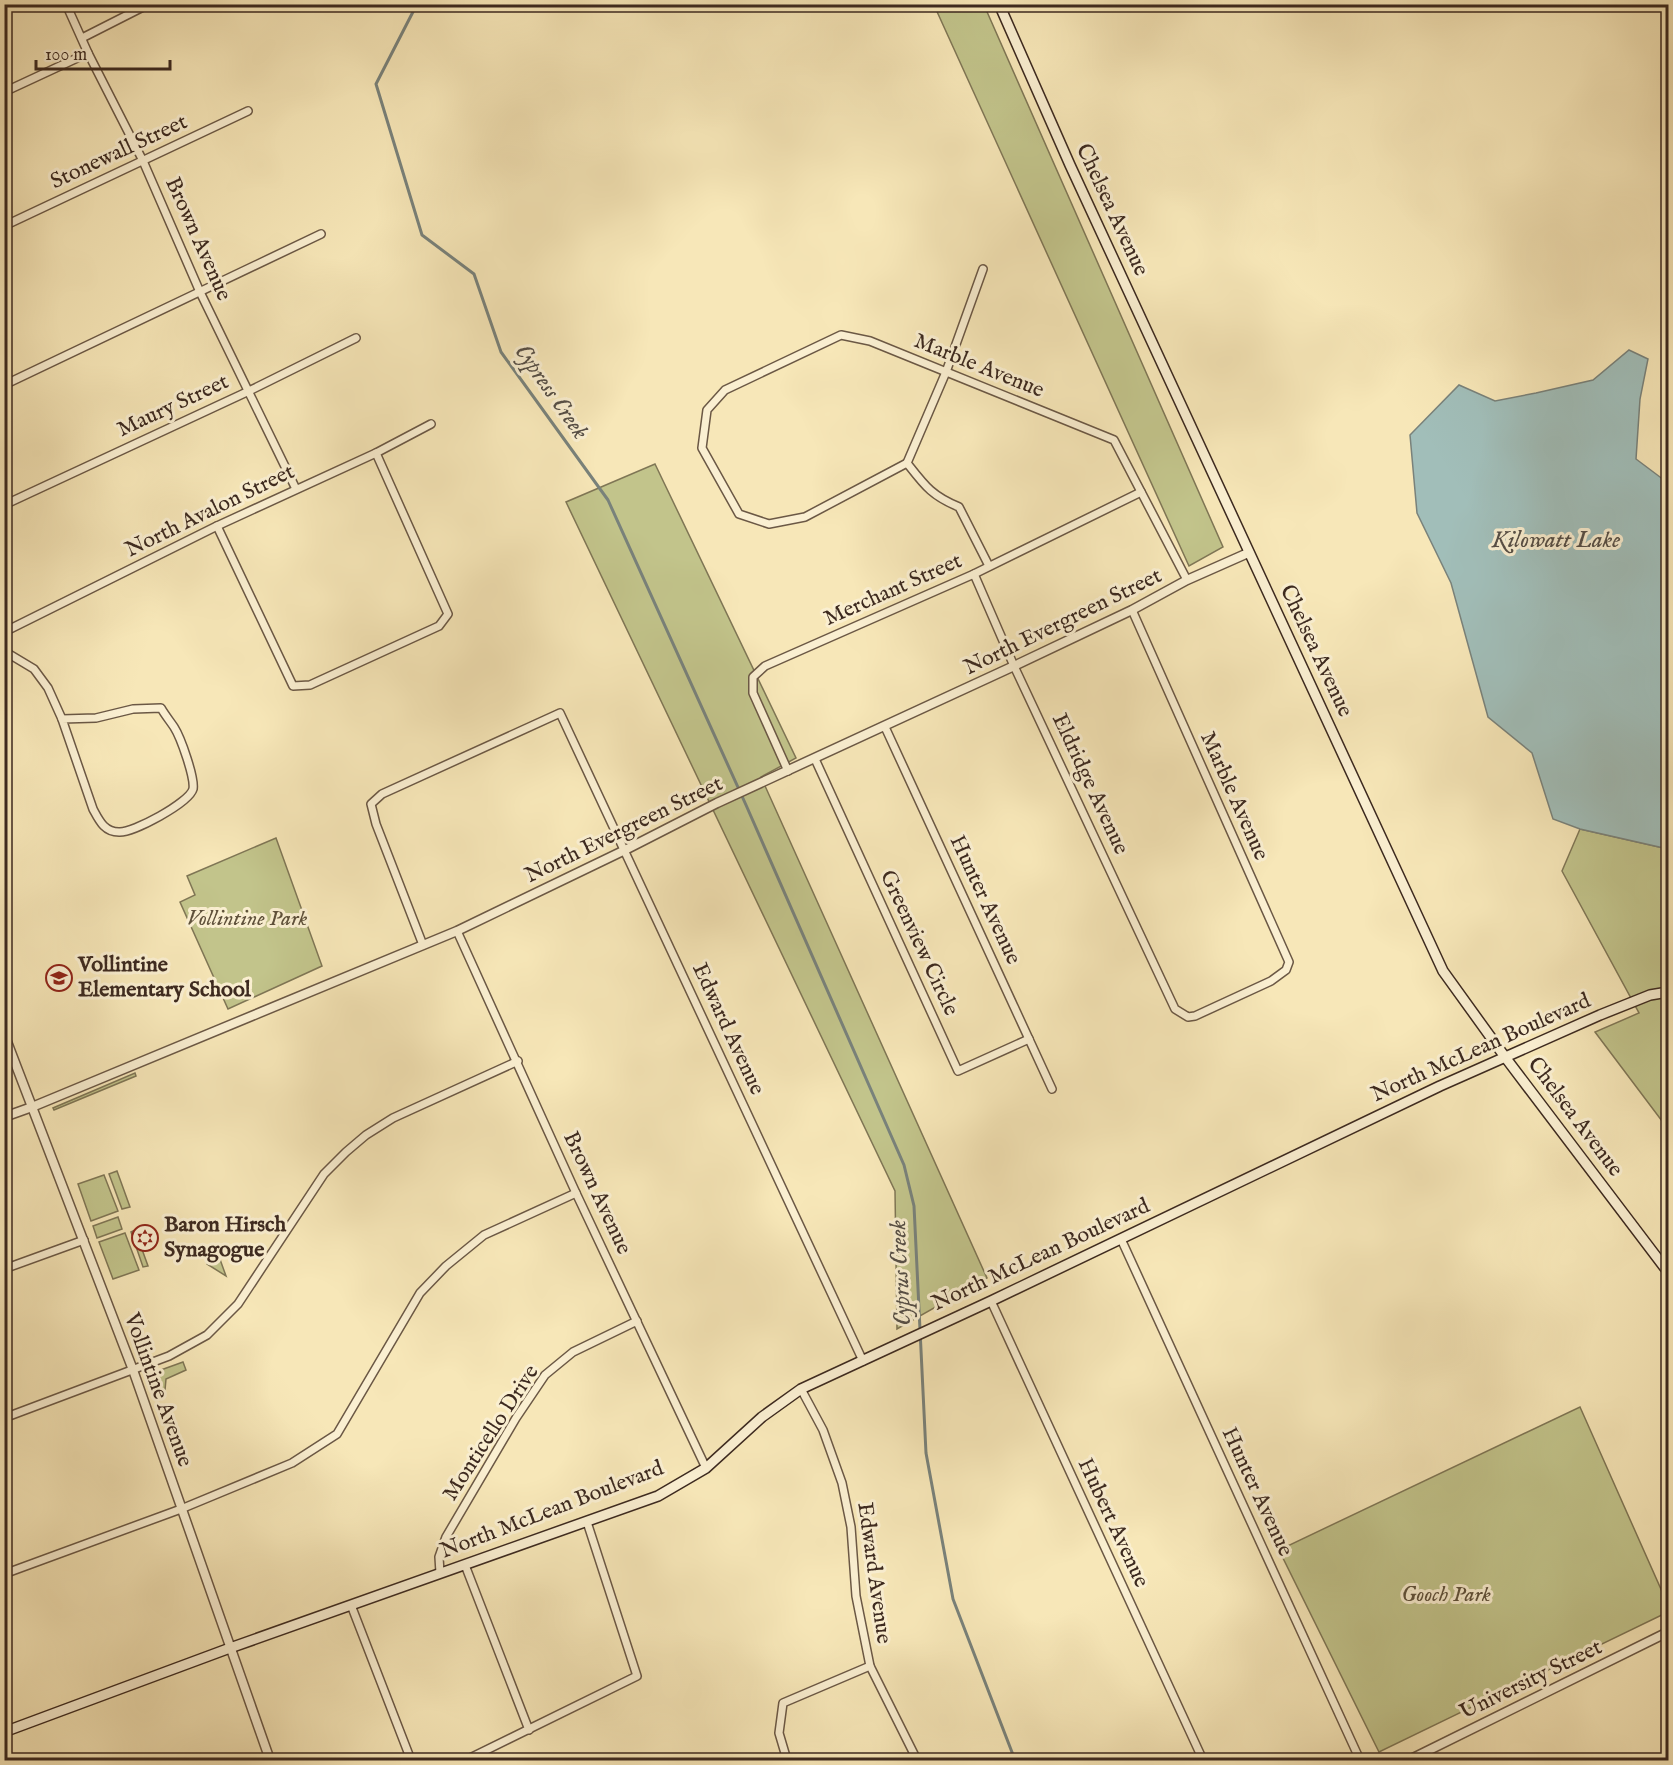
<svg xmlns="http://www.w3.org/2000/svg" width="1673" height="1765" viewBox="0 0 1673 1765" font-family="'IM FELL English',serif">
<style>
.green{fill:#c2c48b;stroke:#7f7655;stroke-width:1.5}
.water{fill:#a1beb9;stroke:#79827b;stroke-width:1.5}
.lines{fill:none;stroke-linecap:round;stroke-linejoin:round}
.stream{stroke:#79827b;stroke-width:3}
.minor-casing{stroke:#6b5845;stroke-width:10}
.tertiary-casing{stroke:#6b5845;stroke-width:11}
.secondary-casing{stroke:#3c291f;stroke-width:12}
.minor{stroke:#faefd1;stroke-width:7}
.tertiary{stroke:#faefd1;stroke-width:8}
.secondary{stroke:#faefd1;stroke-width:9}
.labels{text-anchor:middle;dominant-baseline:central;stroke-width:6;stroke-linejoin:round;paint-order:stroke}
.street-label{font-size:22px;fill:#3c291f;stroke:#faefd1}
.park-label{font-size:22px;font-style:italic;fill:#5e503a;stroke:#faefd1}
.poi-label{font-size:22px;font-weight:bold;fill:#3c291f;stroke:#faefd1;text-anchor:start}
.water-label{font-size:24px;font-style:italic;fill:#554e46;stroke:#faefd1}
</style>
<rect width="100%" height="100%" fill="#f7e7b8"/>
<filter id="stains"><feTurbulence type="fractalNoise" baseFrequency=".00333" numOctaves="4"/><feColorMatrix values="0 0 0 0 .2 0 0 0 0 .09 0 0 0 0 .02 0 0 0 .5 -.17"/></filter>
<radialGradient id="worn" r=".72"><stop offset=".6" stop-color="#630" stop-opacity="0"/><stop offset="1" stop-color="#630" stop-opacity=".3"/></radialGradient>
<!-- green -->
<g class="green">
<polygon points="934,5 984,5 1223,547 1189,566"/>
<polygon points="655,464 796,758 761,777 987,1278 897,1329 895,1191 566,502"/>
<polygon points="1580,829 1668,849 1668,1129 1595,1032 1639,1013 1562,871"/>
<polygon points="276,838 322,966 228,1009 180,902 195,895 187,876"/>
<polygon points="135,1073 136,1076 54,1110 53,1108"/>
<polygon points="117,1171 130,1207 122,1209 109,1174"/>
<polygon points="104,1175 118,1211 91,1221 78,1184"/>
<polygon points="118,1217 122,1229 97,1238 93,1226"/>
<polygon points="135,1230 148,1266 143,1267 131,1232"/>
<polygon points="125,1233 139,1270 113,1279 99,1242"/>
<polygon points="217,1251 226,1276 207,1264 205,1255"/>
<polygon points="183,1362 186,1370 166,1379 165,1390 154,1394 147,1375"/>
<polygon points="1580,1407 1668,1605 1668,1612 1379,1752 1279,1550"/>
</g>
<!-- water -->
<polygon class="water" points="1629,350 1648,359 1640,399 1636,459 1668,483 1668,849 1580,829 1553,819 1532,753 1488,717 1451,583 1417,513 1410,435 1459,385 1495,401 1536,393 1593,380"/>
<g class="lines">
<!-- stream -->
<polyline class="stream" points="417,4 376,84 422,235 474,274 501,352 608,500 746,805 904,1165 914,1206 926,1453 953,1599 1015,1760"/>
<defs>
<g id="minor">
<polyline points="66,4 88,53 143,161 200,292 296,489"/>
<polyline points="82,38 149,4"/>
<polyline points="4,92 88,53"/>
<polyline points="4,226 248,111"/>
<path d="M983 269 946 372 907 463C925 486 932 496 959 507L989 566"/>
<polyline points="4,385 321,234"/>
<polyline points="907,463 805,517 769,524 739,514 702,448 707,410 725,390 841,335 870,341 1114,440 1187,580"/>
<polyline points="4,505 249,391 356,338"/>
<polyline points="217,526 293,686 310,685 439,626 448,614 376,453"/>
<polyline points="974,574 1014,666 1175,1009 1188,1017 1195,1016 1271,981 1286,970 1289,962 1132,610"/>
<polyline points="4,632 217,526 376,453 431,424"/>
<polyline points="4,651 34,669 48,688 62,719"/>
<path d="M161 708C165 715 170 721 174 727 181 738 195 778 193 789 189 803 133 833 119 832 104 832 99 820 93 809L62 719 96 718 133 709Z"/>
<polyline points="885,727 1052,1089"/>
<polyline points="815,759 958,1071 1029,1039"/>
<polyline points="788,771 753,693 753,677 765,666 974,574 1141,492"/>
<polyline points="457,931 576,1193 706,1468"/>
<polyline points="423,945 376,824 371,804 382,794 560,713 863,1361"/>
<polyline points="1121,1239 1360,1760"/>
<polyline points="4,1269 84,1240"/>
<polyline points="991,1301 1203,1760"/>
<polyline points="801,1389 823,1430 842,1483 851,1527 856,1596 870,1666 917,1760"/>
<polyline points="4,1418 169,1356 207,1335 238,1304 324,1174 346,1152 366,1135 393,1118 518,1061"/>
<polyline points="465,1565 529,1730"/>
<polyline points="440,1573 439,1557 446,1537 516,1418 545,1375 573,1352 637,1321"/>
<polyline points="4,1574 181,1509 292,1463 337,1434 420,1293 446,1266 484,1235 576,1193"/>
<polyline points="351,1605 411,1760"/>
<polyline points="466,1760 637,1676 587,1522"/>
<polyline points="787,1760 779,1733 783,1703 870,1666"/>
</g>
<g id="tertiary">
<polyline points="4,1034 133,1370 270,1760"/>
<polyline points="4,1117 32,1107 457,931 625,850 717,803 1014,666 1132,610 1187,580 1248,553"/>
<polyline points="1409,1760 1668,1632"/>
</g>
<g id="secondary">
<polyline points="999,4 1070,165 1443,971 1505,1057 1668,1272"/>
<polyline points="4,1732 230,1648 658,1496 706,1468 762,1417 801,1389 991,1301 1440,1086 1600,1015 1650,995 1668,992"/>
</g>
</defs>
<!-- minor casing -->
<use href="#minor" class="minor-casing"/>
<!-- tertiary casing -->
<use href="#tertiary" class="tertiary-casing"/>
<!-- secondary casing -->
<use href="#secondary" class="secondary-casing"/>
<!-- minor -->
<use href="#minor" class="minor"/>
<!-- tertiary -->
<use href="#tertiary" class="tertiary"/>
<!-- secondary -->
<use href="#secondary" class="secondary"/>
</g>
<!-- icons -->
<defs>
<symbol id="school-ring" viewBox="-11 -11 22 22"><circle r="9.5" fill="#faefd1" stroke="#8f2418" stroke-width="1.5"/><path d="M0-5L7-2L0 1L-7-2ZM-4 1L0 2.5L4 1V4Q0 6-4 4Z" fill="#8f2418"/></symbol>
<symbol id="synagogue-ring" viewBox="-11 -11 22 22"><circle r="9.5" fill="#faefd1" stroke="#8f2418" stroke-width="1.5"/><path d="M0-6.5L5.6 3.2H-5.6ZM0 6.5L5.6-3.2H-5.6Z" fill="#8f2418"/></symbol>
</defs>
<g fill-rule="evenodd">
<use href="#school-ring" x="44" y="963" width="30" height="30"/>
<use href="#synagogue-ring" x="130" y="1223" width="30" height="30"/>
</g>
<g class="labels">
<!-- street labels -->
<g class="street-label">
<text transform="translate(119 152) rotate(-25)">Stonewall Street</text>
<text transform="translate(1112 210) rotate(65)">Chelsea Avenue</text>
<text transform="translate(198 239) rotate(66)">Brown Avenue</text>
<text transform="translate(979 366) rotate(22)">Marble Avenue</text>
<text transform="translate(173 406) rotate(-25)">Maury Street</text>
<text transform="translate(210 511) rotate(-26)">North Avalon Street</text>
<text transform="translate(893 590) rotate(-24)">Merchant Street</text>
<text transform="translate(1063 622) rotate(-26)">North Evergreen Street</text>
<text transform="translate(1316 651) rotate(65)">Chelsea Avenue</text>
<text transform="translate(1090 784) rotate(65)">Eldridge Avenue</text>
<text transform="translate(1234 796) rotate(66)">Marble Avenue</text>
<text transform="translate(624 830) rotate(-26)">North Evergreen Street</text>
<text transform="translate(985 900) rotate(65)">Hunter Avenue</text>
<text transform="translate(919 943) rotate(65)">Greenview Circle</text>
<text transform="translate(728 1029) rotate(65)">Edward Avenue</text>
<text transform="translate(1481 1048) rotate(-24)">North McLean Boulevard</text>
<text transform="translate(1575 1117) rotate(53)">Chelsea Avenue</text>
<text transform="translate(597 1193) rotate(65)">Brown Avenue</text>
<text transform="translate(1041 1255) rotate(-25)">North McLean Boulevard</text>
<text transform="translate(158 1390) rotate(70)">Vollintine Avenue</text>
<text transform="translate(491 1433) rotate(-57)">Monticello Drive</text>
<text transform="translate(1257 1492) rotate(65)">Hunter Avenue</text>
<text transform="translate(552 1510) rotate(-21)">North McLean Boulevard</text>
<text transform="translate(1113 1523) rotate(65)">Hubert Avenue</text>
<text transform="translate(874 1573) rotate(82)">Edward Avenue</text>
<text transform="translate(1531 1680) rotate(-26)">University Street</text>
</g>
<!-- park labels -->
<g class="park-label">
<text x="247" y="919">Vollintine Park</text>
<text x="1446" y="1595">Gooch Park</text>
</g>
<!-- poi labels -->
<g class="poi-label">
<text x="78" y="965">Vollintine<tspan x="78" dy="25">Elementary School</tspan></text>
<text x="164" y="1225">Baron Hirsch<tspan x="164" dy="25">Synagogue</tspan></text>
</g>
<!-- water labels -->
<g class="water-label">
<text transform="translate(551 392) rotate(55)">Cypress Creek</text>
<text x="1556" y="540">Kilowatt Lake</text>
<text transform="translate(901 1273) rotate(-93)">Cyprus Creek</text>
</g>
</g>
<!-- margin -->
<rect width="1673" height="1765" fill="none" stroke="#f7e7b8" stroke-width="24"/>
<rect x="6" y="6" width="1661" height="1753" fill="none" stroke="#3c291f" stroke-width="3"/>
<rect x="12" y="12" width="1649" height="1741" fill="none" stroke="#3c291f" stroke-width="1.5"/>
<!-- scale -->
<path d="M36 60v9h134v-9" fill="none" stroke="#3c291f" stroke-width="3"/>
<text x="45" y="60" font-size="18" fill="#3c291f" stroke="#faefd1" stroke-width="4.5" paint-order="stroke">100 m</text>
<rect width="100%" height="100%" filter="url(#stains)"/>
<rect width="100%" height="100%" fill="url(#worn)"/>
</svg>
